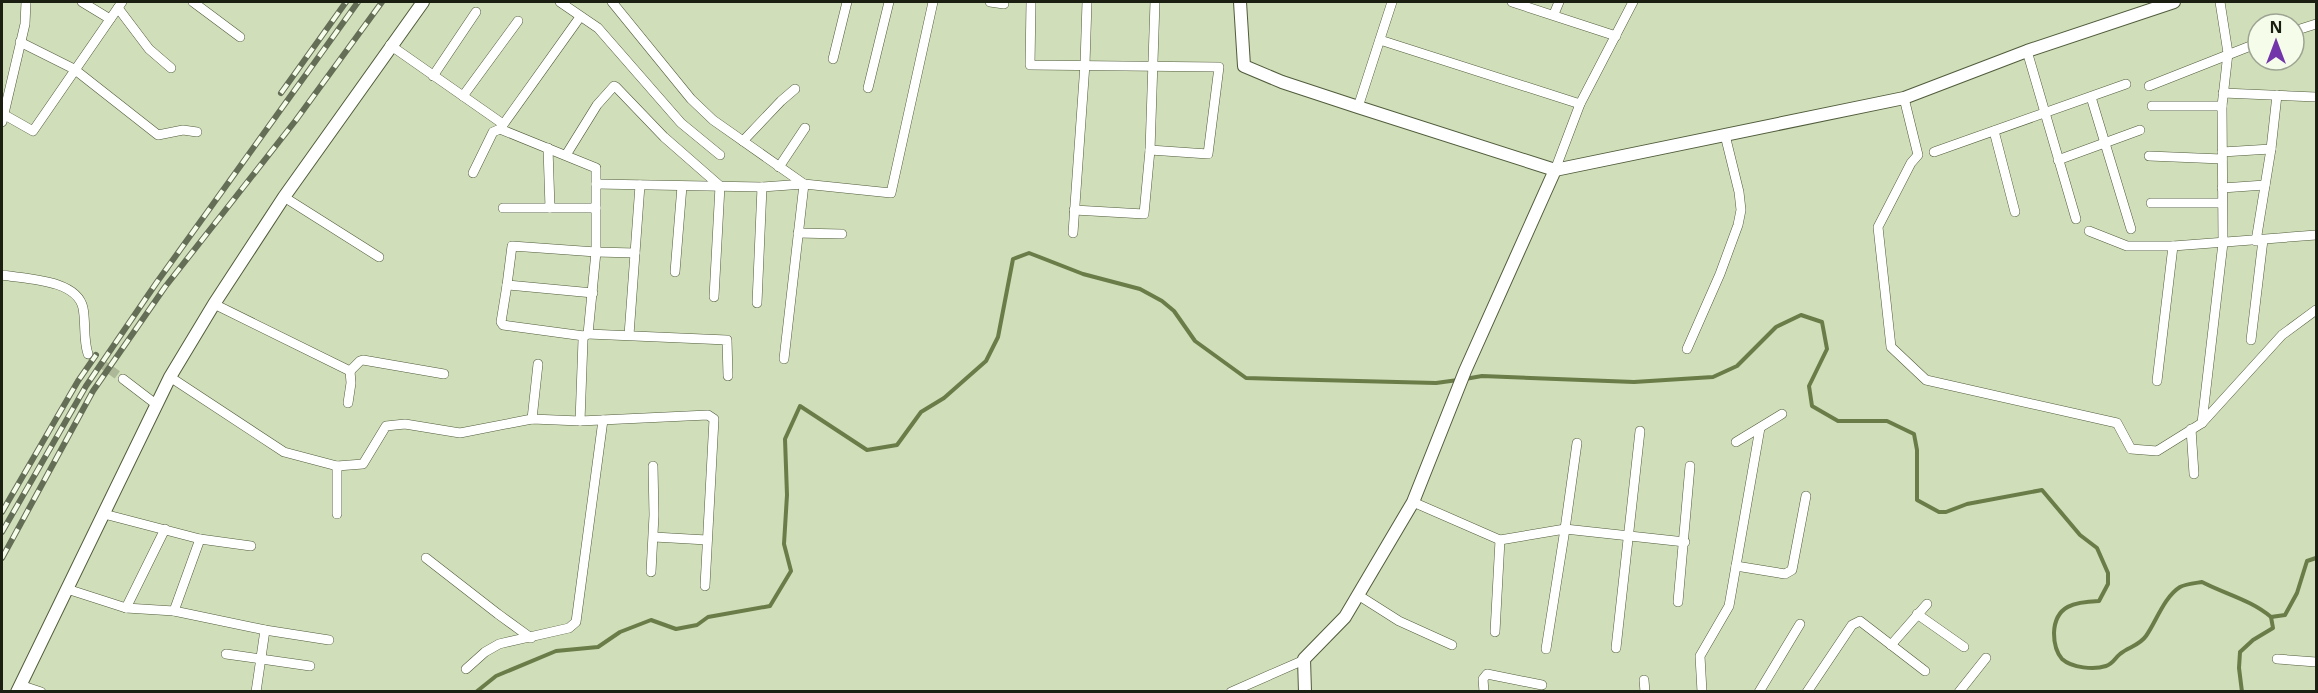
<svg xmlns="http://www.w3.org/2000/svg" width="2318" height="693" viewBox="0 0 2318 693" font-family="'Open Sans',sans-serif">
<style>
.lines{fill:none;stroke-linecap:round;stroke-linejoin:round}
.stream{stroke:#6a7c48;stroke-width:4}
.minor-tunnel{stroke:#acb897;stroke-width:9;stroke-dasharray:9 4.5;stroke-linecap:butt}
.minor-casing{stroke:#505c3b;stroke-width:10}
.tertiary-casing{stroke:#505c3b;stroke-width:14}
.minor{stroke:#fff;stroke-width:9}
.tertiary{stroke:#fff;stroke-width:12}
.rail-casing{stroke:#646d56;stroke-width:6}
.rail{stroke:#f5fce9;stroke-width:4;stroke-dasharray:11;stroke-linecap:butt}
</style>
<rect width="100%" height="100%" fill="#d0deb9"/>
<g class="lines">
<!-- stream -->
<g class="stream">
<path d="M1465 379 1482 376 1634 382 1713 377 1737 366 1776 327 1801 315 1822 322 1827 349 1809 386 1812 406 1838 421H1887L1914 434 1917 450V500L1939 512H1946L1967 504 2042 490 2080 535 2097 548 2108 573V584L2099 601C2075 602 2055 605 2054 633 2054 642 2056 652 2062 659 2072 668 2094 670 2106 666 2113 664 2115 658 2120 654 2128 647 2139 646 2146 636 2156 622 2164 597 2180 587 2185 584 2196 583 2202 582 2225 594 2251 600 2271 617L2285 615 2297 593 2307 561 2316 558"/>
<polyline points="476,692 496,676 556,651 598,647 620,632 651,620 676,629 697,625 708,617 770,606 791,571 784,544 787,495 785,439 800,406 867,450 897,445 921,412 944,398 986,361 998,337 1013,259 1029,253 1083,274 1140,289 1162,301 1174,311 1195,341 1246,378 1436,383 1458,380"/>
<polyline points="2242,692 2239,668 2240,652 2253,640 2273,628 2271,617"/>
</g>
<!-- minor-tunnel -->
<polyline class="minor-tunnel" points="88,354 123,379"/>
<defs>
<g id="minor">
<polyline points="82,2 110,19"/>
<polyline points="193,2 240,37"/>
<polyline points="560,2 598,28 681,123 720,155"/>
<polyline points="612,2 691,99 713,120 804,184 784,359"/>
<polyline points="990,2 1004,4"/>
<polyline points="1031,2 1030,65 1219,67 1208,154 1150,150"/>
<polyline points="1512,2 1616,36"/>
<polyline points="118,8 149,49 171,68"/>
<polyline points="1554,14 1559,2"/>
<polyline points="2294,31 2316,24"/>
<polyline points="1380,40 1580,104"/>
<polyline points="20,42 74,69 158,135 183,130 197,132"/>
<polyline points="390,45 503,124"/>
<polyline points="2027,51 2076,219"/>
<polyline points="833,59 847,2"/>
<polyline points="433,76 476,12"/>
<polyline points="2149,86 2258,43"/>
<polyline points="868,88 889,2"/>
<polyline points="2223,93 2316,97"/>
<polyline points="463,96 518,21"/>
<polyline points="2091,97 2131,229"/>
<polyline points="1904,98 1918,155 1911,163 1878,227 1891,347 1926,380 2117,423 2131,449 2157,451 2202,423 2282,335 2316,310"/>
<polyline points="2152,106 2222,106"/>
<polyline points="1358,107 1392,2"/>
<polyline points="3,114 33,131 122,2"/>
<polyline points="2,122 25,24 26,2"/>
<polyline points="500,129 596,168 596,252 588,334 584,336 583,340 580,421"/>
<polyline points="1994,131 2015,212"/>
<polyline points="743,141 781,101 795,89"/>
<polyline points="548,148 550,208"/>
<polyline points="1934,152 2126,84"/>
<polyline points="2222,152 2271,149"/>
<polyline points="566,155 597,105 614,86 616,87 664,137 720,186 714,297"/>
<polyline points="2149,156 2222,159"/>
<polyline points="2058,160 2140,130"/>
<polyline points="779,167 805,128"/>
<polyline points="1555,170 1580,104 1633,2"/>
<polyline points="473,173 493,132 500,129 580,17"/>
<polyline points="596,184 762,187 804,184 891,193 933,2"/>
<polyline points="2222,188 2265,185"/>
<polyline points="284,197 379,257"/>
<polyline points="2151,203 2222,203"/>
<polyline points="503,208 596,208"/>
<polyline points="1074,210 1144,214 1150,150 1155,2"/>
<polyline points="2089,231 2127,246 2173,246 2316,235"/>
<polyline points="798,233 842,234"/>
<polyline points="1073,233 1085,64 1087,2"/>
<polyline points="2256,241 2271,149 2277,95"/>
<polyline points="675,272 682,186"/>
<path d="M2 275C25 279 77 279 83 308 86 323 83 339 88 354"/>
<polyline points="507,285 501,322 503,325 584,336"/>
<polyline points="593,293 507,285 512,246 596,252 635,253"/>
<polyline points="757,303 762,187"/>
<polyline points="214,304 350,371 360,361 363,360 444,374"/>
<polyline points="588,334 727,340 728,376"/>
<polyline points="629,335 640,185"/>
<polyline points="2251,340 2263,240"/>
<polyline points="1687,349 1720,274 1738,225 1741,210 1739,192 1725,135"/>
<polyline points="170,377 284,452 337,466 363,464 386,426 405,424 460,433 532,419 580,421 708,415 714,419 705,586"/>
<polyline points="123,379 157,405"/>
<polyline points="2157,381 2173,246"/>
<polyline points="348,403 351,383 350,371"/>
<polyline points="532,419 538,364"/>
<polyline points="2202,423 2223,243 2222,106 2228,53 2220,2"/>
<polyline points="2191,429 2194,474"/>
<polyline points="1736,442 1782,414"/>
<polyline points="337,466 337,514"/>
<polyline points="1413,502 1500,540 1565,529 1685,542"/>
<polyline points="104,514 200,539 251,546"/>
<polyline points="654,537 707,540"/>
<polyline points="426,558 498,614 531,638"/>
<polyline points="1736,566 1785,574 1792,570 1806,496"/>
<polyline points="651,572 654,515 653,466"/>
<polyline points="67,589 126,608 174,611 265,630 329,640"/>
<polyline points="1358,595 1399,621 1452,645"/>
<polyline points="1678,602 1690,466"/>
<polyline points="126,608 165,529"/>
<polyline points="174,611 200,539"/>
<polyline points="1917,614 1964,647"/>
<polyline points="1495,632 1500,540"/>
<polyline points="1891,645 1927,604"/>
<polyline points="1616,648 1640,431"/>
<polyline points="1546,649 1565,529 1577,443"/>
<polyline points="226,654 310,666"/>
<polyline points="2277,659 2316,662"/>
<polyline points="466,669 485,652 499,644 569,628 576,622 603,420"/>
<polyline points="1644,680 1645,692"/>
<polyline points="20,685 41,692"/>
<polyline points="256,692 265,630"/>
<polyline points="1231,692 1304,660"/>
<polyline points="1484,692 1483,679 1487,674 1542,685"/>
<polyline points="1702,692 1700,656 1729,606 1760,428"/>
<polyline points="1759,692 1800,624"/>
<polyline points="1807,692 1852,625 1860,621 1925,671"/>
<polyline points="1959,692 1986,658"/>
</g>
<g id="tertiary">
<polyline points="1240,2 1244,66 1282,82 1358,107 1555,170 1904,98 2027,51 2174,2"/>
<polyline points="17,692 170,377 214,304 284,197 423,2"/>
<polyline points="1305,692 1304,659 1345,617 1413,502 1465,371 1555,170"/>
</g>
</defs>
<!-- minor casing -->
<use href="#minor" class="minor-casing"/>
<!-- tertiary casing -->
<use href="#tertiary" class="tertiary-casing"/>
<!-- minor -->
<use href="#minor" class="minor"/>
<!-- tertiary -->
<use href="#tertiary" class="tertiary"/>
<defs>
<g id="rail">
<polyline points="281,93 346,2"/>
<polyline points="2,512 78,381 96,355"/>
<polyline points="2,532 86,386 157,282 358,2"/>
<polyline points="2,558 93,391 165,287 296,120 382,2"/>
</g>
</defs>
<!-- rail casing -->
<use href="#rail" class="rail-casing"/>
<!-- rail -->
<use href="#rail" class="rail"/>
</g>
<!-- border -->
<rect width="2318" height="693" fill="none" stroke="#1a1f11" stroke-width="6"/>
<!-- north arrow -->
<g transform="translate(2276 42)"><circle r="28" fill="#f5fce9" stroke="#9da493" stroke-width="1.5"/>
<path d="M0-4.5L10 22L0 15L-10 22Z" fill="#7235aa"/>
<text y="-9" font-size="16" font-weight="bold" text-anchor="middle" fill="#1a1f11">N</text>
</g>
</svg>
